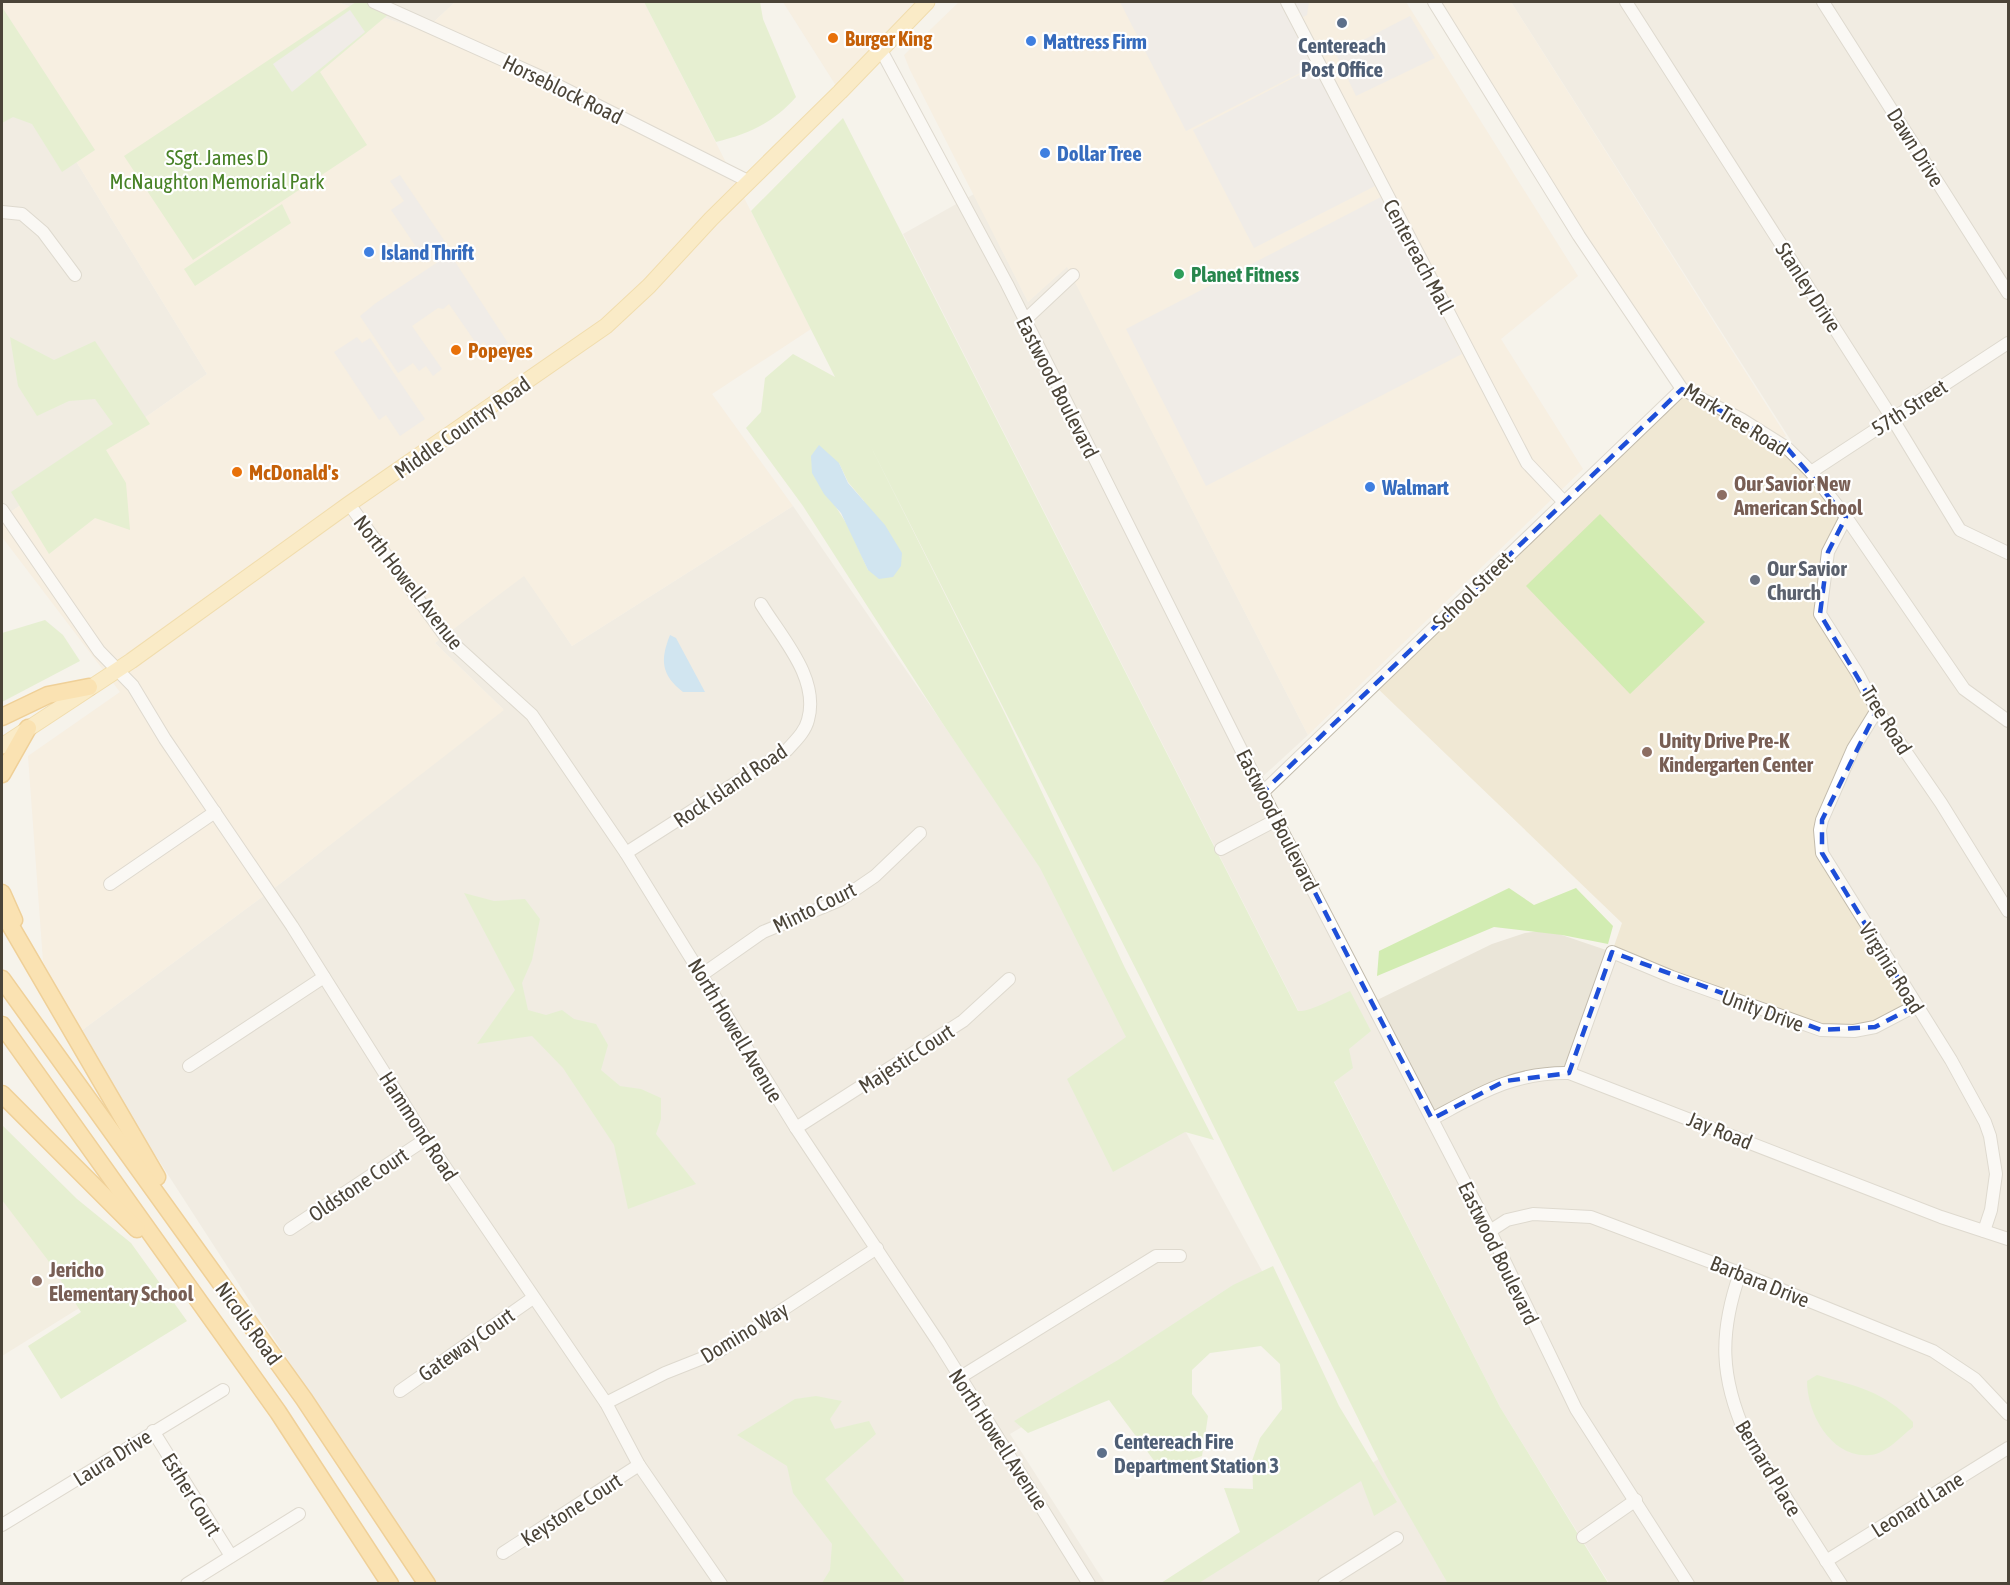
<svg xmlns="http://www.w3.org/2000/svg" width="2010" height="1585" viewBox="0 0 2010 1585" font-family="'Asap Condensed',sans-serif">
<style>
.residential{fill:#eae5d8}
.commercial{fill:#f8ead5}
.education{fill:#f0e8d4}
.green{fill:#d2ecb2;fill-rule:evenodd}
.parking{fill:#e8e5e2}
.water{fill:#a5d4f5}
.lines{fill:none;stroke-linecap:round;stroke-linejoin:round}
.minor-casing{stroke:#c2bbac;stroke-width:14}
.major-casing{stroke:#ebc363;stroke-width:17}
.highway-casing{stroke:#e7a633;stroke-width:19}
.minor{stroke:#fff;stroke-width:12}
.major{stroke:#ffe39b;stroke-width:15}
.highway{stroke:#ffcf6d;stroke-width:16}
.marked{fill:none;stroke:#1d4ed8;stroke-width:4.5;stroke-dasharray:12 8;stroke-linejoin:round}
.service-dot{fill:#5c6f8a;stroke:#fff;stroke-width:2}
.food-dot{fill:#e8710a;stroke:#fff;stroke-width:2}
.shop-dot{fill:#3f7fe0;stroke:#fff;stroke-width:2}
.leisure-dot{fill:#2e9e5b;stroke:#fff;stroke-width:2}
.education-dot{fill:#8d6e63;stroke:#fff;stroke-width:2}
.worship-dot{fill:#6b7280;stroke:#fff;stroke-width:2}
.labels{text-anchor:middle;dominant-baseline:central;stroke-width:4.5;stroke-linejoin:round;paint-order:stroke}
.food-label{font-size:21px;font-weight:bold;fill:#c56008;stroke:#fff;text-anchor:start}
.shop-label{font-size:21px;font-weight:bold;fill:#366cbe;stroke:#fff;text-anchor:start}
.service-label{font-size:21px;font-weight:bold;fill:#4e5e75;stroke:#fff}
.street-label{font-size:21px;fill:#4b4438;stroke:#fff}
.park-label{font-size:21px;fill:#488226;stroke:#fff}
.leisure-label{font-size:21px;font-weight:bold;fill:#27864d;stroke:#fff;text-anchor:start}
.education-label{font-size:21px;font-weight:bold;fill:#785e54;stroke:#fff;text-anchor:start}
.worship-label{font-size:21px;font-weight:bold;fill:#5b616d;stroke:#fff;text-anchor:start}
</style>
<rect width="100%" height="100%" fill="#f6f3eb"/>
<!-- residential -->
<g class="residential">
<polygon points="337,2 455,2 424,31"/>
<polygon points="1511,2 2008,2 2008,1583 1609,1583 1500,1407 903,234 974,194 1028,302 1067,266 1308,735 1258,781 1371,1003 1492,944 1525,933 1547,930 1612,952 1822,853 1820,614 1811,472"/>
<polygon points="2,41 207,374 2,518"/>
<polygon points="793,506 1036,859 1267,1280 1010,1434 1105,1583 432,1583 77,1034 285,880 503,709 435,643 524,575 572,646"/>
<polygon points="1382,1457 1455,1584 1174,1584"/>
</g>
<!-- commercial -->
<g class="commercial">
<polygon points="2,2 337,2 424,31 455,2 644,2 811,329 712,394 793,506 572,646 524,576 435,643 504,710 285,880 77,1034 43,961 28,756 120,692 2,537 2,518 207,374 2,41"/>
<polygon points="783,2 927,2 840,92"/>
<polygon points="959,2 1406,2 1578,276 1501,339 1583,469 1308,735 1067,267 1028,302 910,70 904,55"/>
<polygon points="1434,2 1511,2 1786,436 1778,442 1682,389"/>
</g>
<!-- education -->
<g class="education">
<polygon points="1682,389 1787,448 1846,517 1828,552 1820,614 1877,710 1822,820 1822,852 1915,1006 1898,1017 1843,1032 1612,952 1622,923 1374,685"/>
<polygon points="2,1182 84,1305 2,1356"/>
</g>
<!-- green -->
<g class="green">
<polygon points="356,2 365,2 390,13 320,72 367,145 193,260 124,156"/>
<path d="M644 2H760L763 19 796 97C773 123 749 134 716 142Z"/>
<polygon points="2,7 95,150 62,172 32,124 13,117 2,123"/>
<path d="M843 118 1298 1011C1311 1012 1336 997 1350 991L1371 1031 1349 1049 1353 1068 1334 1082 1500 1407 1608 1583 1447 1582 1387 1477 1145 987 869 443 1005 714 1125 968 1214 1140 1185 1132 1113 1172 1067 1079 1126 1037 1040 868 941 721 803 506 746 428 761 412 765 378 793 354 835 377 751 211ZM839 463 848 482 864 501 868 570 848 526 834 504Z"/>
<polygon points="282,204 291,223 195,286 184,269"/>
<polygon points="10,337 54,360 95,341 150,424 106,450 126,483 130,530 95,518 49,554 11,492 113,424 95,399 69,401 37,416 18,386"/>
<polygon points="1600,514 1705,622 1630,694 1526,586"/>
<polygon points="45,620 63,635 80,661 2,702 2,633"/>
<polygon points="1509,888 1534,905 1576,888 1613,926 1608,944 1562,935 1494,927 1377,976 1379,951"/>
<polygon points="464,893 494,901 525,899 540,919 532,960 522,983 528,1010 546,1015 562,1010 574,1019 596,1024 608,1045 601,1070 620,1086 641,1089 661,1098 661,1119 656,1134 696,1184 628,1209 614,1145 563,1068 532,1036 477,1044 515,990"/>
<polygon points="2,1125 77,1199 131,1243 187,1321 61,1399 28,1346 81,1312 47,1259 2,1200"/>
<polygon points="1273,1266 1339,1406 1397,1502 1374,1516 1361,1481 1199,1583 1161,1583 1240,1532 1224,1488 1253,1489 1252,1461 1260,1438 1282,1409 1280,1364 1261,1346 1210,1353 1192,1370 1192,1394 1208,1416 1202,1456 1161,1470 1109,1400 1028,1433 1014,1421 1118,1360 1233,1285"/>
<path d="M1817 1375C1856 1386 1884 1391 1913 1422V1427C1900 1437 1886 1454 1870 1455 1832 1459 1807 1414 1807 1381Z"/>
<polygon points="816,1396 842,1401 830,1419 835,1429 869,1421 876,1434 825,1479 904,1580 903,1583 822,1583 830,1570 832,1544 793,1493 787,1466 737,1435 795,1399"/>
</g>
<!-- parking -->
<g class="parking">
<polygon points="1120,2 1309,2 1307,15 1297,20 1318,64 1186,131"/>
<polygon points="350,10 365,32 292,92 273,64"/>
<polygon points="1410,16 1435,58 1356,96 1336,54"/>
<polygon points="1316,66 1377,185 1254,248 1193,130"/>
<polygon points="400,175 450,249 443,254 427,250 421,254 391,210 404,201 390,181"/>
<polygon points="1381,197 1462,354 1206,486 1126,329"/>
<polygon points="450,254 508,343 500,348 487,346 484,342 478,346 449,304 443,309 438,308 412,326 442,369 433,376 426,366 419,371 413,363 398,373 360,316 376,303"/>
<polygon points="357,337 362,343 370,338 425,419 400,436 386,415 379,420 334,352"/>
</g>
<!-- water -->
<g class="water">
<polygon points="819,445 839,463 848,483 885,525 902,553 901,566 893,577 879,579 868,570 841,513 824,494 812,473 811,456"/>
<path d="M670 635 676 638 705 692H683C661 675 660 660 670 635Z"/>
</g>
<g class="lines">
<defs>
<g id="minor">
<polyline points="374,2 541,77 750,182"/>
<polyline points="1287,2 1527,463 1564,502"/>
<polyline points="1434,2 1579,236 1682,389 1741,419 1787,448 1811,472 1846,517 1964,689 2008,721"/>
<polyline points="1626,2 1892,418 1960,530 2008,553"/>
<polyline points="1823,2 2008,293"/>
<polyline points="881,50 1007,284 1278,823 1490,1231 1576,1409 1688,1584"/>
<polyline points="2,212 22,214 43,232 75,275"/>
<polyline points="1024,321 1073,275"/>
<polyline points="1811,472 2008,343"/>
<polyline points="349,504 445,636 532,715 626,853 796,1128 939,1343 1089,1584"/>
<polyline points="2,510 99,651 133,686 165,739 292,926 426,1139 606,1403 639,1465 721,1584"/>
<polyline points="1846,517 1828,552 1820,614 1858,674 1877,710 1941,803 2008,911"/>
<polyline points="1877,710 1853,749 1822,820 1820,830 1822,853 1951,1060 1985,1122 1990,1136 1996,1174 1991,1210 1984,1231"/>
<polyline points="1263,792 1682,389"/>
<polyline points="1221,849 1276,820"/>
<path d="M626 853 787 750C795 741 805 732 808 720 820 678 781 637 761 604"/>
<polyline points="110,884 215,812"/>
<polyline points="703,974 763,932 840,900 875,876 920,833"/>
<polyline points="189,1066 324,977"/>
<polyline points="1569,1073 1612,952 1672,977 1821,1030 1854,1031 1875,1027 1915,1006"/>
<path d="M1432 1119C1479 1094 1513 1072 1569 1073L1941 1217 2008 1239"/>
<polyline points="796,1128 963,1021 1009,979"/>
<polyline points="290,1229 426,1139"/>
<polyline points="1490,1231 1507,1220 1533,1214 1591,1217 1740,1273 1933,1351 1975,1379 2008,1414"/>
<path d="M1740 1273C1719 1333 1720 1377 1746 1435L1841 1584"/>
<polyline points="959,1378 1156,1256 1180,1256"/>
<polyline points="400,1391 533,1298"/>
<polyline points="606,1403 665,1373 718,1352 877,1248"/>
<polyline points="153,1431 231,1556"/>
<polyline points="2,1525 223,1390"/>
<polyline points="1583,1537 1636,1500"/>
<polyline points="503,1553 639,1465"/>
<polyline points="1826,1561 2008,1448"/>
<polyline points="187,1584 299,1514"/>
<polyline points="1324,1584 1397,1538"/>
</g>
<polyline id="major" points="2,746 131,661 349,504 606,326 649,286 711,219 840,92 927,2"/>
<g id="highway">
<polyline points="2,717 48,695 89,687"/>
<polyline points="2,774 28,728"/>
<polyline points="2,893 14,920"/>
<polyline points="2,911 157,1177"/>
<polyline points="2,979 304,1399 427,1584"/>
<polyline points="2,1025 278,1412 390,1584"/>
<polyline points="2,1094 137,1229"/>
</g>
</defs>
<!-- minor casing -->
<use href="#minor" class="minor-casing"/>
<!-- major casing -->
<use href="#major" class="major-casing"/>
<!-- highway casing -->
<use href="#highway" class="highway-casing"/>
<!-- minor -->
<use href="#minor" class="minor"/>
<!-- major -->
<use href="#major" class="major"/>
<!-- highway -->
<use href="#highway" class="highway"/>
</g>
<!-- marked area -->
<path d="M0 0H2010V1585H0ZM1682 389 1787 448 1846 517 1828 552 1820 614 1877 710 1822 820V853L1915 1006 1875 1027 1821 1030 1612 952 1569 1073 1505 1081 1432 1119 1263 792Z" fill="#f6f3eb" fill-opacity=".55" fill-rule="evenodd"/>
<path class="marked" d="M1682 389 1787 448 1846 517 1828 552 1820 614 1877 710 1822 820V853L1915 1006 1875 1027 1821 1030 1612 952 1569 1073 1505 1081 1432 1119 1263 792Z"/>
<!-- markers -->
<g class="service-dot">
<circle cx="1342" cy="23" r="6"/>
<circle cx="1102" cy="1453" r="6"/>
</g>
<g class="food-dot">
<circle cx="833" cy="38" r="6"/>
<circle cx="456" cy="350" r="6"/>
<circle cx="237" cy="472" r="6"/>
</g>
<g class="shop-dot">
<circle cx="1031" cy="41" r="6"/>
<circle cx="1045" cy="153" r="6"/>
<circle cx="369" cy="252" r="6"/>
<circle cx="1370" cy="487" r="6"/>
</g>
<circle class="leisure-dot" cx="1179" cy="274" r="6"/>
<g class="education-dot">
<circle cx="1722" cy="495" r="6"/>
<circle cx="1647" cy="752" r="6"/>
<circle cx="37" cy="1281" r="6"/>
</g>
<circle class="worship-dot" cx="1755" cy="580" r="6"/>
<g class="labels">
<!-- food labels -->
<g class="food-label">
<text x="845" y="38">Burger King</text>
<text x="468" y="350">Popeyes</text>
<text x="249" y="472">McDonald's</text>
</g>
<!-- shop labels -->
<g class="shop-label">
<text x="1043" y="41">Mattress Firm</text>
<text x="1057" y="153">Dollar Tree</text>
<text x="381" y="252">Island Thrift</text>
<text x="1382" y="487">Walmart</text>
</g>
<!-- service labels -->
<g class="service-label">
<text x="1342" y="45">Centereach<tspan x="1342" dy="24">Post Office</tspan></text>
<text x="1114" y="1441" text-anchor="start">Centereach Fire<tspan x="1114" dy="24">Department Station 3</tspan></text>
</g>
<!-- street labels -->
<g class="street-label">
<text transform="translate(563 89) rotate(26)">Horseblock Road</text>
<text transform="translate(1916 147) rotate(58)">Dawn Drive</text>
<text transform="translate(1419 256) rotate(62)">Centereach Mall</text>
<text transform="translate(1809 287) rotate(57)">Stanley Drive</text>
<text transform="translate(1058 387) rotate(63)">Eastwood Boulevard</text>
<text transform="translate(1909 407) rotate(-33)">57th Street</text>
<text transform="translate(1736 419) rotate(32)">Mark Tree Road</text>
<text transform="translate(462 427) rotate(-35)">Middle Country Road</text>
<text transform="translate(409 582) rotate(52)">North Howell Avenue</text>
<text transform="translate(1472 590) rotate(-44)">School Street</text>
<text transform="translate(1887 720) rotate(58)">Tree Road</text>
<text transform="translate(730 785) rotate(-34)">Rock Island Road</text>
<text transform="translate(1278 820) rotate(63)">Eastwood Boulevard</text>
<text transform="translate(814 907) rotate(-26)">Minto Court</text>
<text transform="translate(1892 968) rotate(58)">Virginia Road</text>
<text transform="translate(1763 1010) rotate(20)">Unity Drive</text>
<text transform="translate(736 1030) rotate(59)">North Howell Avenue</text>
<text transform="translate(906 1058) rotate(-33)">Majestic Court</text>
<text transform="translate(419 1126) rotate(57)">Hammond Road</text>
<text transform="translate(1720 1130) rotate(22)">Jay Road</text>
<text transform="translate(358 1184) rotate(-34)">Oldstone Court</text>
<text transform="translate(1499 1253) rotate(64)">Eastwood Boulevard</text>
<text transform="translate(1760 1281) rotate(22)">Barbara Drive</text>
<text transform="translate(249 1323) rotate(54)">Nicolls Road</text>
<text transform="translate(744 1332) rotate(-31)">Domino Way</text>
<text transform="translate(466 1344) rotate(-35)">Gateway Court</text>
<text transform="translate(999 1439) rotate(57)">North Howell Avenue</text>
<text transform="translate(112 1457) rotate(-32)">Laura Drive</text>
<text transform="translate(1769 1468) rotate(59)">Bernard Place</text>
<text transform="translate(192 1494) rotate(58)">Esther Court</text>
<text transform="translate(1917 1504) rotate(-32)">Leonard Lane</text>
<text transform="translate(571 1509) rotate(-33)">Keystone Court</text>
</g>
<!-- park labels -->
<g class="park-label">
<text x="217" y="157">SSgt. James D<tspan x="217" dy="24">McNaughton Memorial Park</tspan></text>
</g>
<!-- leisure labels -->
<g class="leisure-label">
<text x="1191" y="274">Planet Fitness</text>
</g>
<!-- education labels -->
<g class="education-label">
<text x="1734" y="483">Our Savior New<tspan x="1734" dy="24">American School</tspan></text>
<text x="1659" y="740">Unity Drive Pre-K<tspan x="1659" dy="24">Kindergarten Center</tspan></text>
<text x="49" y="1269">Jericho<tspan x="49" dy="24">Elementary School</tspan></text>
</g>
<!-- worship labels -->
<g class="worship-label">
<text x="1767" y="568">Our Savior<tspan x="1767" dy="24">Church</tspan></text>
</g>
</g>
<!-- border -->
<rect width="2010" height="1585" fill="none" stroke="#4b4438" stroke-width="6"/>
</svg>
